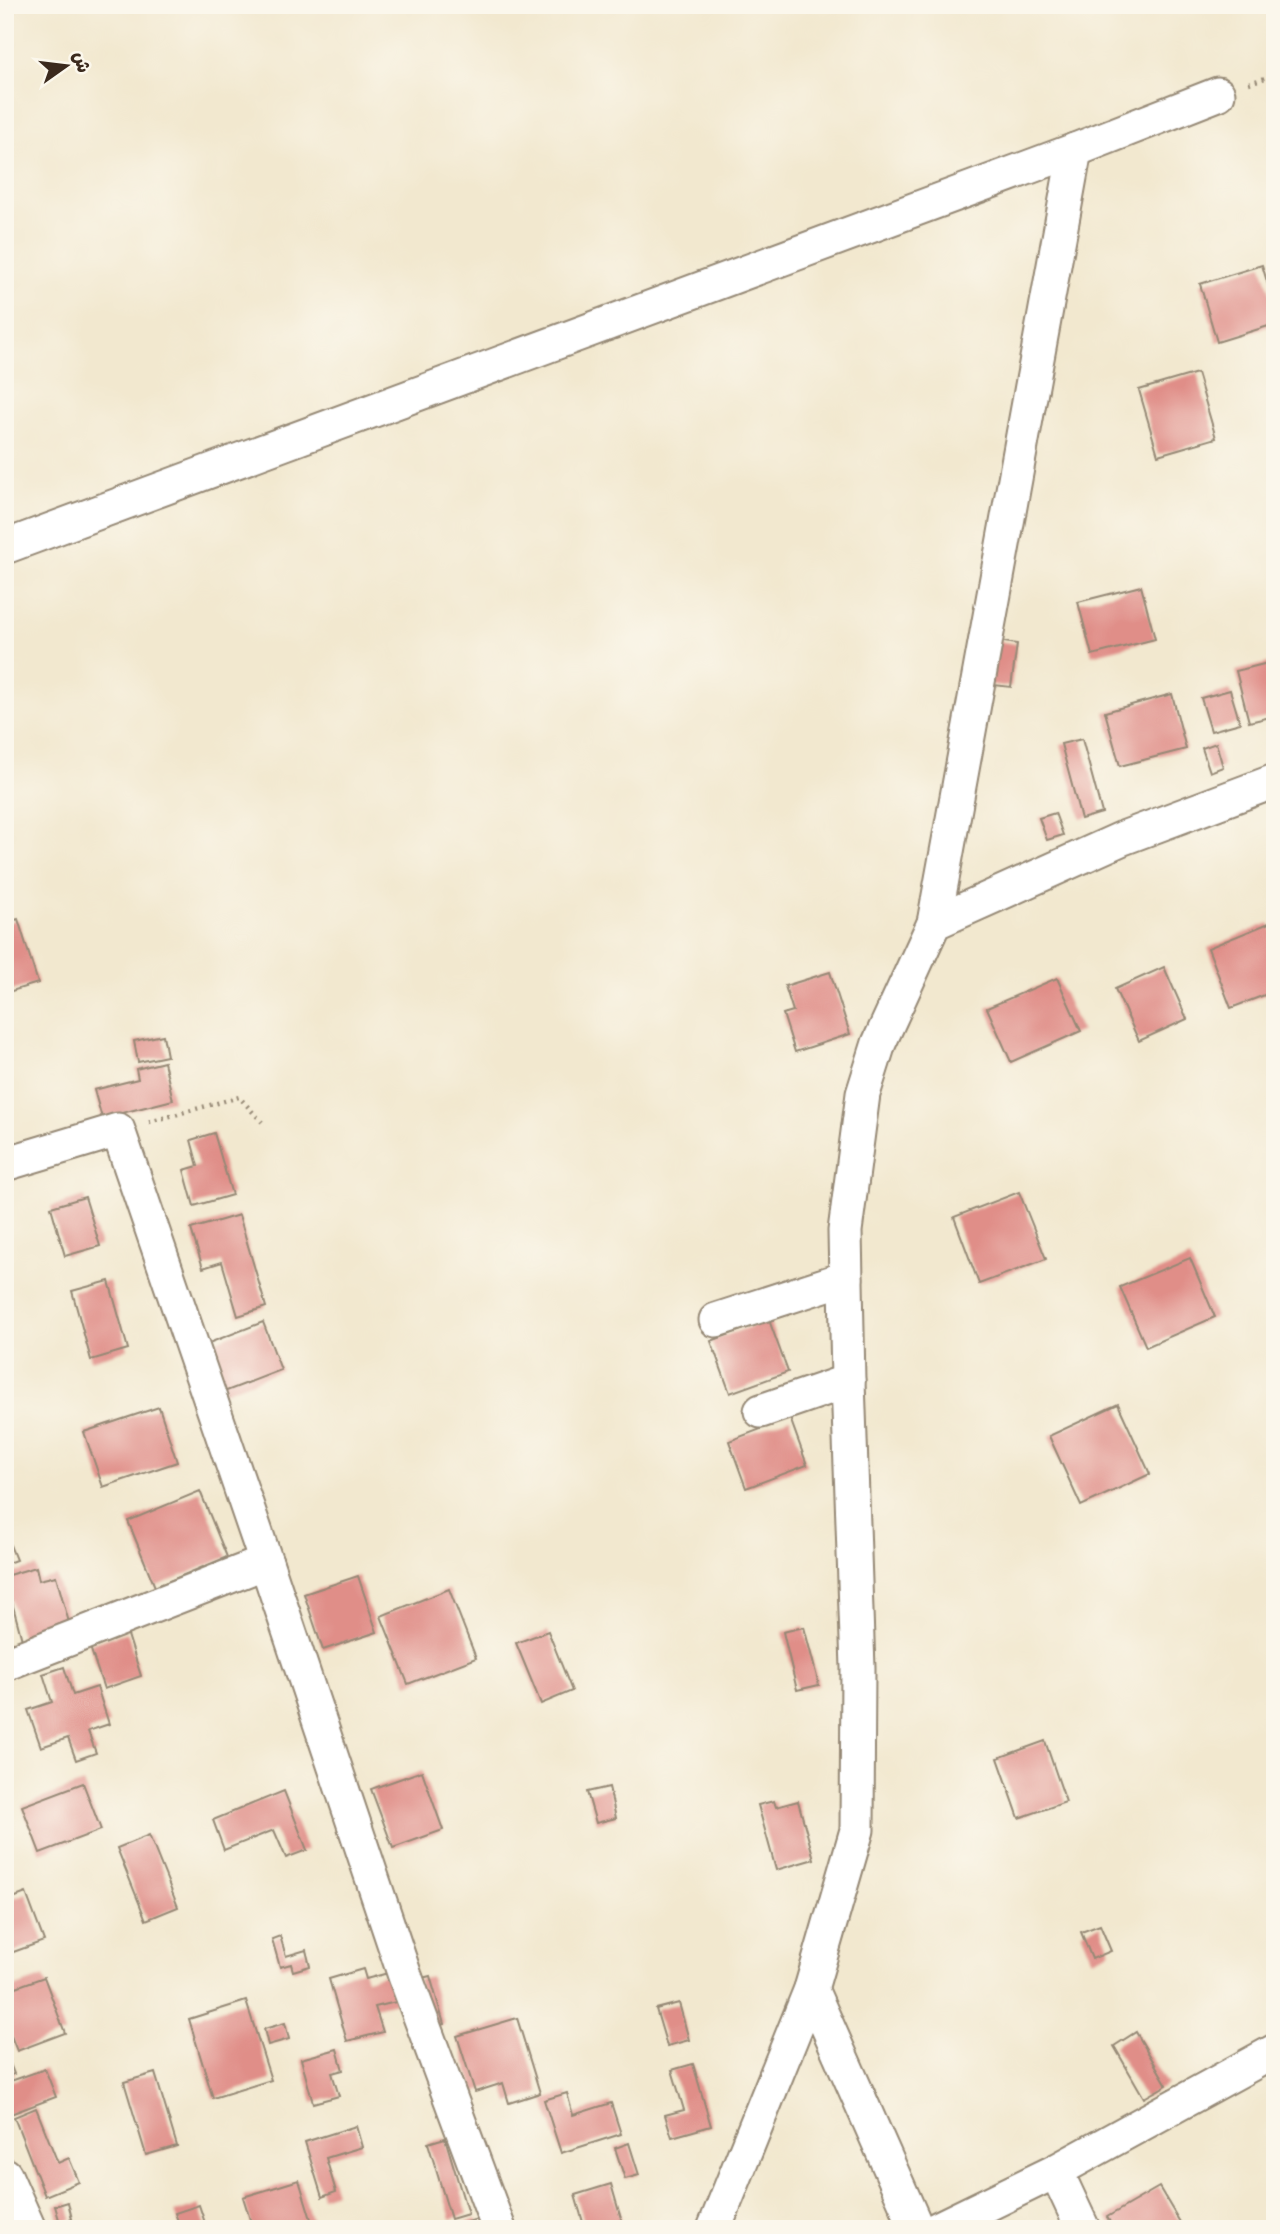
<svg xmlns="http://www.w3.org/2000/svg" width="1280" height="2234" viewBox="0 0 1280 2234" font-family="Mynerve,'Playpen Sans Arabic',sans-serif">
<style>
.building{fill:#e08e88}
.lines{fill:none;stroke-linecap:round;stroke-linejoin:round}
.minor-casing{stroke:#968976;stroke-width:37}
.path{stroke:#968976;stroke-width:4.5;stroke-dasharray:2 5;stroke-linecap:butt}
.minor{stroke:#fff;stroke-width:33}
</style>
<rect width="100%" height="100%" fill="#fbf7ec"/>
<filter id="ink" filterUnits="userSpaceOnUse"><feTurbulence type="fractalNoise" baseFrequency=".0143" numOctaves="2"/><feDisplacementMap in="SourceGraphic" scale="14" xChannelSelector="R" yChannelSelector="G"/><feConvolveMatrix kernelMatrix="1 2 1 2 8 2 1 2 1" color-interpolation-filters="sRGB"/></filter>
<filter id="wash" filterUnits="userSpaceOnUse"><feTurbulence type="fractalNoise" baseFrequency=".00686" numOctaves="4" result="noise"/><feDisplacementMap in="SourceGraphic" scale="28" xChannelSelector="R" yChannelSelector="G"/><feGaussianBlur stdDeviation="1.57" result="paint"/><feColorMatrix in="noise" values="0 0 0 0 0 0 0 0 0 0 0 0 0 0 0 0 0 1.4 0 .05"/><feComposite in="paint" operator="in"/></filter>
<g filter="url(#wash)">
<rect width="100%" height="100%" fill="#f2e8cf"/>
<g id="blocks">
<!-- building -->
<g class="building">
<polygon points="1262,265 1272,298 1275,297 1275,324 1217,342 1200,284"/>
<polygon points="1197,373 1216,438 1158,455 1139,390"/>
<polygon points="1141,586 1155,639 1092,655 1078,602"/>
<polygon points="991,640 1017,644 1011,687 985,684"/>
<polygon points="1268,663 1275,691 1275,716 1249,722 1236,671"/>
<polygon points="1230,690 1240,723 1211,731 1201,698"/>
<polygon points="1172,694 1186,749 1120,766 1105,712"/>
<polygon points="1082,739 1102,813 1081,819 1061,744"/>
<polygon points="1216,743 1223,767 1210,772 1202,748"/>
<polygon points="1055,813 1063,835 1047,840 1039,818"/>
<polygon points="18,919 38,983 5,993 5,923"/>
<polygon points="1269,923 1275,936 1275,991 1231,1008 1208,948"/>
<polygon points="1164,967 1187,1019 1139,1041 1115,989"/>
<polygon points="830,972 850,1034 795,1052 783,1014 793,1011 785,986"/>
<polygon points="1057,978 1081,1031 1011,1062 987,1008"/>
<polygon points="163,1035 167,1056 138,1062 134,1041"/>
<polygon points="164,1062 173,1100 102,1118 94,1090 138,1079 136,1069"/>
<polygon points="214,1133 232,1195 194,1206 184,1170 198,1166 191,1140"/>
<polygon points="1019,1192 1046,1259 979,1284 954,1217"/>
<polygon points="85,1197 100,1246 65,1256 51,1207"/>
<polygon points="239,1215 266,1307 238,1316 222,1262 203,1268 191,1229"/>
<polygon points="1190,1258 1215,1317 1146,1347 1120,1287"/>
<polygon points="109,1281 128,1349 91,1360 72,1291"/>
<polygon points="769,1320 788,1372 730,1393 711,1341"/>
<polygon points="263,1322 281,1370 224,1392 206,1344"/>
<polygon points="1118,1404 1150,1474 1081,1506 1049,1436"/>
<polygon points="159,1407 177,1462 103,1487 84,1432"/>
<polygon points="790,1418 807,1465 746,1488 729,1441"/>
<polygon points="200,1491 227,1557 155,1587 128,1521"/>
<polygon points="10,1545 16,1560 5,1564 5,1546"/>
<polygon points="36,1567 39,1580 56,1576 70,1626 22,1640 5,1576"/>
<polygon points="358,1576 377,1632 323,1650 304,1594"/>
<polygon points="449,1589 476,1658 408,1684 381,1616"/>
<polygon points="804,1627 819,1685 797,1690 783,1632"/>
<polygon points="548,1631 572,1691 541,1704 516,1643"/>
<polygon points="127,1632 141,1676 104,1689 89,1644"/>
<polygon points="64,1667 73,1695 97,1687 109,1724 88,1731 96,1753 76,1760 68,1738 41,1747 28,1710 52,1702 43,1674"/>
<polygon points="1045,1741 1066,1802 1019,1818 998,1758"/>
<polygon points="422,1771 443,1830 393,1848 371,1789"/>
<polygon points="83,1783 101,1830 40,1853 22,1806"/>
<polygon points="609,1787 616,1818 596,1823 587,1792"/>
<polygon points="284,1791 307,1850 286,1858 274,1830 224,1850 213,1820"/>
<polygon points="774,1801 776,1807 798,1801 814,1859 776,1870 758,1805"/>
<polygon points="149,1835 178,1907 146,1920 117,1848"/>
<polygon points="26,1893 44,1941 5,1955 5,1901"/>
<polygon points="1100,1925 1111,1951 1092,1959 1081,1932"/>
<polygon points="280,1936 286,1956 306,1950 310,1966 293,1971 291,1964 280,1967 272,1939"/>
<polygon points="363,1969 366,1979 388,1973 396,2002 375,2007 383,2032 347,2041 329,1979"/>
<polygon points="430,1976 444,2024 433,2027 418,1979"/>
<polygon points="44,1977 65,2033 17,2051 5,2021 5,1991"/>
<polygon points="246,2001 271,2080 213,2098 189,2019"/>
<polygon points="679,2003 689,2040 667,2046 656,2009"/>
<polygon points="517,2018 540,2093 509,2103 503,2083 475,2092 457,2036"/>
<polygon points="285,2023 289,2039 268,2045 264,2029"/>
<polygon points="1136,2032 1167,2085 1144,2098 1114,2046"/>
<polygon points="337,2049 343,2070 332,2073 339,2096 313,2103 301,2059"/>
<polygon points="5,2051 14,2074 5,2077"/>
<polygon points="693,2064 711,2126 672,2137 665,2115 684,2110 672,2070"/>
<polygon points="45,2069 56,2097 8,2115 5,2108 5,2083"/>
<polygon points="155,2073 177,2146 146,2155 124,2082"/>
<polygon points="567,2093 573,2115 611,2103 621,2134 561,2153 544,2100"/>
<polygon points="36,2108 58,2163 69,2158 79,2182 45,2196 14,2117"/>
<polygon points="356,2126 362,2147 326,2158 336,2192 322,2197 305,2142"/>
<polygon points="445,2138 468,2214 451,2219 428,2143"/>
<polygon points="629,2143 639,2175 625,2179 615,2148"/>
<polygon points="299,2180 314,2229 253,2229 243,2197"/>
<polygon points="611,2184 624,2229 585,2229 575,2195"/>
<polygon points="1159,2187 1184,2229 1114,2229 1107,2217"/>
<polygon points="68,2202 72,2219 60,2223 55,2206"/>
<polygon points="199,2205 207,2229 181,2229 175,2213"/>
<polygon points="477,2219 480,2229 449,2229 449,2228"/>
</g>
</g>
</g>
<g filter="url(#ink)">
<use href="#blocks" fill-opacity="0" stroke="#968976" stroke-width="2"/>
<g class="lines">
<defs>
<g id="minor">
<polyline points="5,547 1075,150 1218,94"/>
<polyline points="934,923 1075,150"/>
<polyline points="5,1164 118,1130 266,1562"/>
<polyline points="716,1320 846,1278"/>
<polyline points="761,1411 848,1381"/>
<polyline points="5,1664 266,1562 405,1976 499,2229"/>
<polyline points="811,1989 917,2229"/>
<polyline points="1056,2171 1083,2229"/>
<polyline points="5,2175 29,2229"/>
<polyline points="714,2229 811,1989 857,1830 858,1668 848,1381 845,1231 863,1094 879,1043 934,923 1123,838 1275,781"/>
<polyline points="937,2229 1056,2171 1275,2051"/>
</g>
</defs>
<!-- minor casing -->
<use href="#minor" class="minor-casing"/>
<!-- path -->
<g class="path">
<polyline points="1249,83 1275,75"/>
<polyline points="149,1122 239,1097 262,1122"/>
</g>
<!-- minor -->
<use href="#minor" class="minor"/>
</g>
</g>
<!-- margin -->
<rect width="1280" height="2234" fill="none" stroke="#fbf7ec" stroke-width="28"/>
<!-- north arrow -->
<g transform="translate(66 66) rotate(76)" stroke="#fbf7ec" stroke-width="5" paint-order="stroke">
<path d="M0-5L12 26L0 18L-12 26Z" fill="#3b2a1e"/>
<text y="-10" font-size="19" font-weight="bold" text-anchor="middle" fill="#3b2a1e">ش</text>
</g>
</svg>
